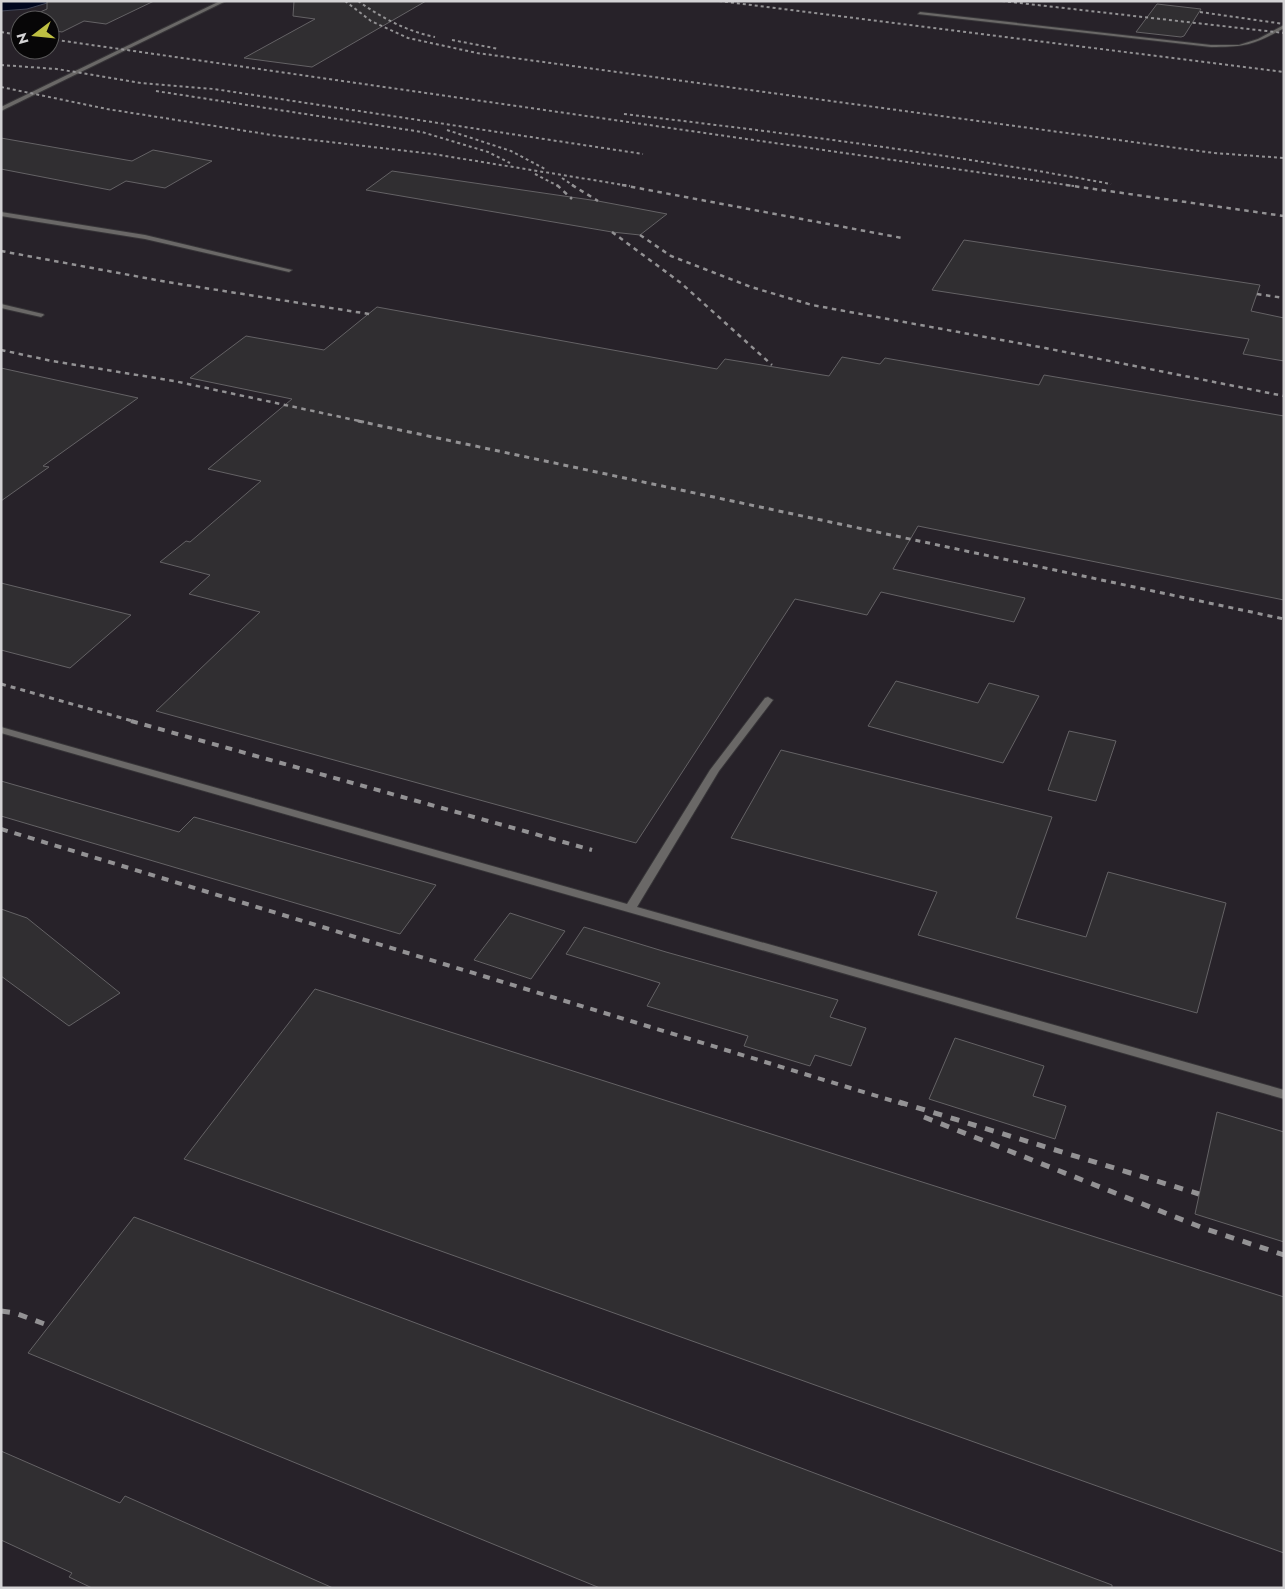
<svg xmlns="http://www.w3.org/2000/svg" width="1285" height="1589" viewBox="0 0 1285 1589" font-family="Jost,sans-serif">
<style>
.built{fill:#272229;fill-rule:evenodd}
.water{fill:#00061e;stroke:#404455}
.building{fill:#302e31;stroke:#646265}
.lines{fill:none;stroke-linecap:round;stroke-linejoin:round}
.lane-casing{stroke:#373538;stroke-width:2}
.street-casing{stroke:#373538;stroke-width:2}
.lane{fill:#6a6867;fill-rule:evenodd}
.street{fill:#6a6867;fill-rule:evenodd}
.rail-far4{stroke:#939294;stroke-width:2;stroke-dasharray:3 3;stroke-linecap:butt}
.rail-far3{stroke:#939294;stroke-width:2.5;stroke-dasharray:4.5 4.5;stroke-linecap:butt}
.rail-far2{stroke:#939294;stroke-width:3;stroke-dasharray:5 5;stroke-linecap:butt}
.rail-far1{stroke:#939294;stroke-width:4;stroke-dasharray:7 7;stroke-linecap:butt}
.rail{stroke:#939294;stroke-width:5;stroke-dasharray:9 9;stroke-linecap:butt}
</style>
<rect width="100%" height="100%" fill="#1d1b1e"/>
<!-- built -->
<path class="built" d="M1 1H1284V1588H1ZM20 20H50V50H20Z"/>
<!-- water -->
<polygon class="water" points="1,1 54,1 27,9 1,11"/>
<!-- building -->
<g class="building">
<polygon points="47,1 154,1 106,24 84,21 62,32 50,30 50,20 22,20 47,9"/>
<polygon points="294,1 426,1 312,67 244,58 315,19 293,16"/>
<polygon points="1157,4 1201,9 1184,36 1181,37 1136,32"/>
<polygon points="1,138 132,161 153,150 212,161 165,188 126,181 110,190 1,169"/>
<polygon points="392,171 598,201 667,214 640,235 612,232 366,190"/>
<polygon points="964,240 1260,285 1251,311 1284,318 1284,361 1243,354 1249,339 932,290"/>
<polygon points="377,307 717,369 725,359 829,376 842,357 880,364 885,358 1039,385 1044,375 1284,416 1284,600 918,526 893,569 1025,598 1014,622 881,592 867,615 795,599 636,843 156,711 260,612 189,594 210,575 160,562 186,541 190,542 261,481 208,469 292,399 190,378 246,336 324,350"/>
<polygon points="1,368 138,398 43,466 49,467 1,501"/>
<polygon points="1,583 131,615 70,668 1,650"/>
<polygon points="896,681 978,703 989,683 1039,696 1003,763 868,726"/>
<polygon points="1069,731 1116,741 1096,801 1048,790"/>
<polygon points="781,750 1052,817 1016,918 1086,937 1108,872 1226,903 1197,1013 918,935 937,892 731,838"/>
<polygon points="1,781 179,832 194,817 436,885 400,934 1,816"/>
<polygon points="1,909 27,918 120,993 69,1026 1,976"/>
<polygon points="510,913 565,931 531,979 474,960"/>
<polygon points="584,927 666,952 838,1000 830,1017 866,1028 851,1066 815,1055 810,1066 744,1046 748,1036 647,1006 660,983 566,954"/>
<polygon points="315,989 1284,1297 1284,1553 184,1159"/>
<polygon points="955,1038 1044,1066 1033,1096 1066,1106 1055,1139 929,1099"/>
<polygon points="1217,1112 1284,1132 1284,1242 1195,1214"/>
<polygon points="134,1217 1112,1585 1112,1588 600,1588 28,1353"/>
<polygon points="1,1451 120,1503 125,1496 333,1588 92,1588 69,1577 72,1573 1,1540"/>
</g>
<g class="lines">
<defs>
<g id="lane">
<polygon points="220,1 226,1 1,111 1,107"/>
<path d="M920 12 1211 45H1239L1258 39 1284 25V28C1254 45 1245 47 1211 47L918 14Z"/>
<polygon points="1,304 43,314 44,315 41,317 1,308"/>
<polygon points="768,697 773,700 719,771 637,907 1284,1090 1284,1099 1,733 1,727 627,904 710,770 765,698"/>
</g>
<polygon id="street" points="1,212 145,235 292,270 289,272 145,239 1,216"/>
</defs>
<!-- lane casing -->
<use href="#lane" class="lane-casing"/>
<!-- street casing -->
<use href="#street" class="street-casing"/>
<!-- lane -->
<use href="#lane" class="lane"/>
<!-- street -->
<use href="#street" class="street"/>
<!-- rail-far4 -->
<g class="rail-far4">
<polyline points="345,1 371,21 408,38 477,53 1214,153 1284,158"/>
<path d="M358 1C382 18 406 31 435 37"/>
<polyline points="719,1 1284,72"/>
<polyline points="1002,1 1284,33"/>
<polyline points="1200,12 1284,24"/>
<polyline points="1,32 20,35"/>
<polyline points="50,39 1074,186"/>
<polyline points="452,40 499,49"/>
<polyline points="1,65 57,69 141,83 214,89 643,154"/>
<polyline points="1,87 107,109 278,136 433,154 630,186"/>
<polyline points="156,91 422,132 488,152 510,163"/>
<path d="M624 114C787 133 950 154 1111 184"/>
<polyline points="447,130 511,151 545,169"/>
<polyline points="535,174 558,186"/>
<polyline points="562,178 574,186"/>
</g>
<!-- rail-far3 -->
<g class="rail-far3">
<polyline points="557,185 572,199"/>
<polyline points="572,185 598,201"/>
<polyline points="622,185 902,238"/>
<polyline points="1066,185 1284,216"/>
<polyline points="612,232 681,283 772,365"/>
<polyline points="640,235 671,256 751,287 812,305 1045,348 1284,396"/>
<polyline points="1,251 167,282 369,314"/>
<polyline points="1257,294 1284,298"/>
<polyline points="1,350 52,361 174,381 364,422"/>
</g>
<!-- rail-far2 -->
<g class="rail-far2">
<polyline points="358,421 1284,619"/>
<polyline points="1,684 136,722"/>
</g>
<!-- rail-far1 -->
<g class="rail-far1">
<polyline points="131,721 592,850"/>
<polyline points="1,829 903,1104"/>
</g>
<!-- rail -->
<g class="rail">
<polyline points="899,1102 1199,1194"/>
<polyline points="924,1117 1203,1228 1284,1255"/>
<polyline points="1,1311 15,1313 50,1326"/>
</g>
</g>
<!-- border -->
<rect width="1285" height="1589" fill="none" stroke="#d4d3d5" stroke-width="5"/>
<!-- north arrow -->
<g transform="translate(35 35) rotate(254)"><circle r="24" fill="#070607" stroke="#595859"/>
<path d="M0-4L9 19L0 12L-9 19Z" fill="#bebf42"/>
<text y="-8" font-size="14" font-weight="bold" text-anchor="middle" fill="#d4d3d5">N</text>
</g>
</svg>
